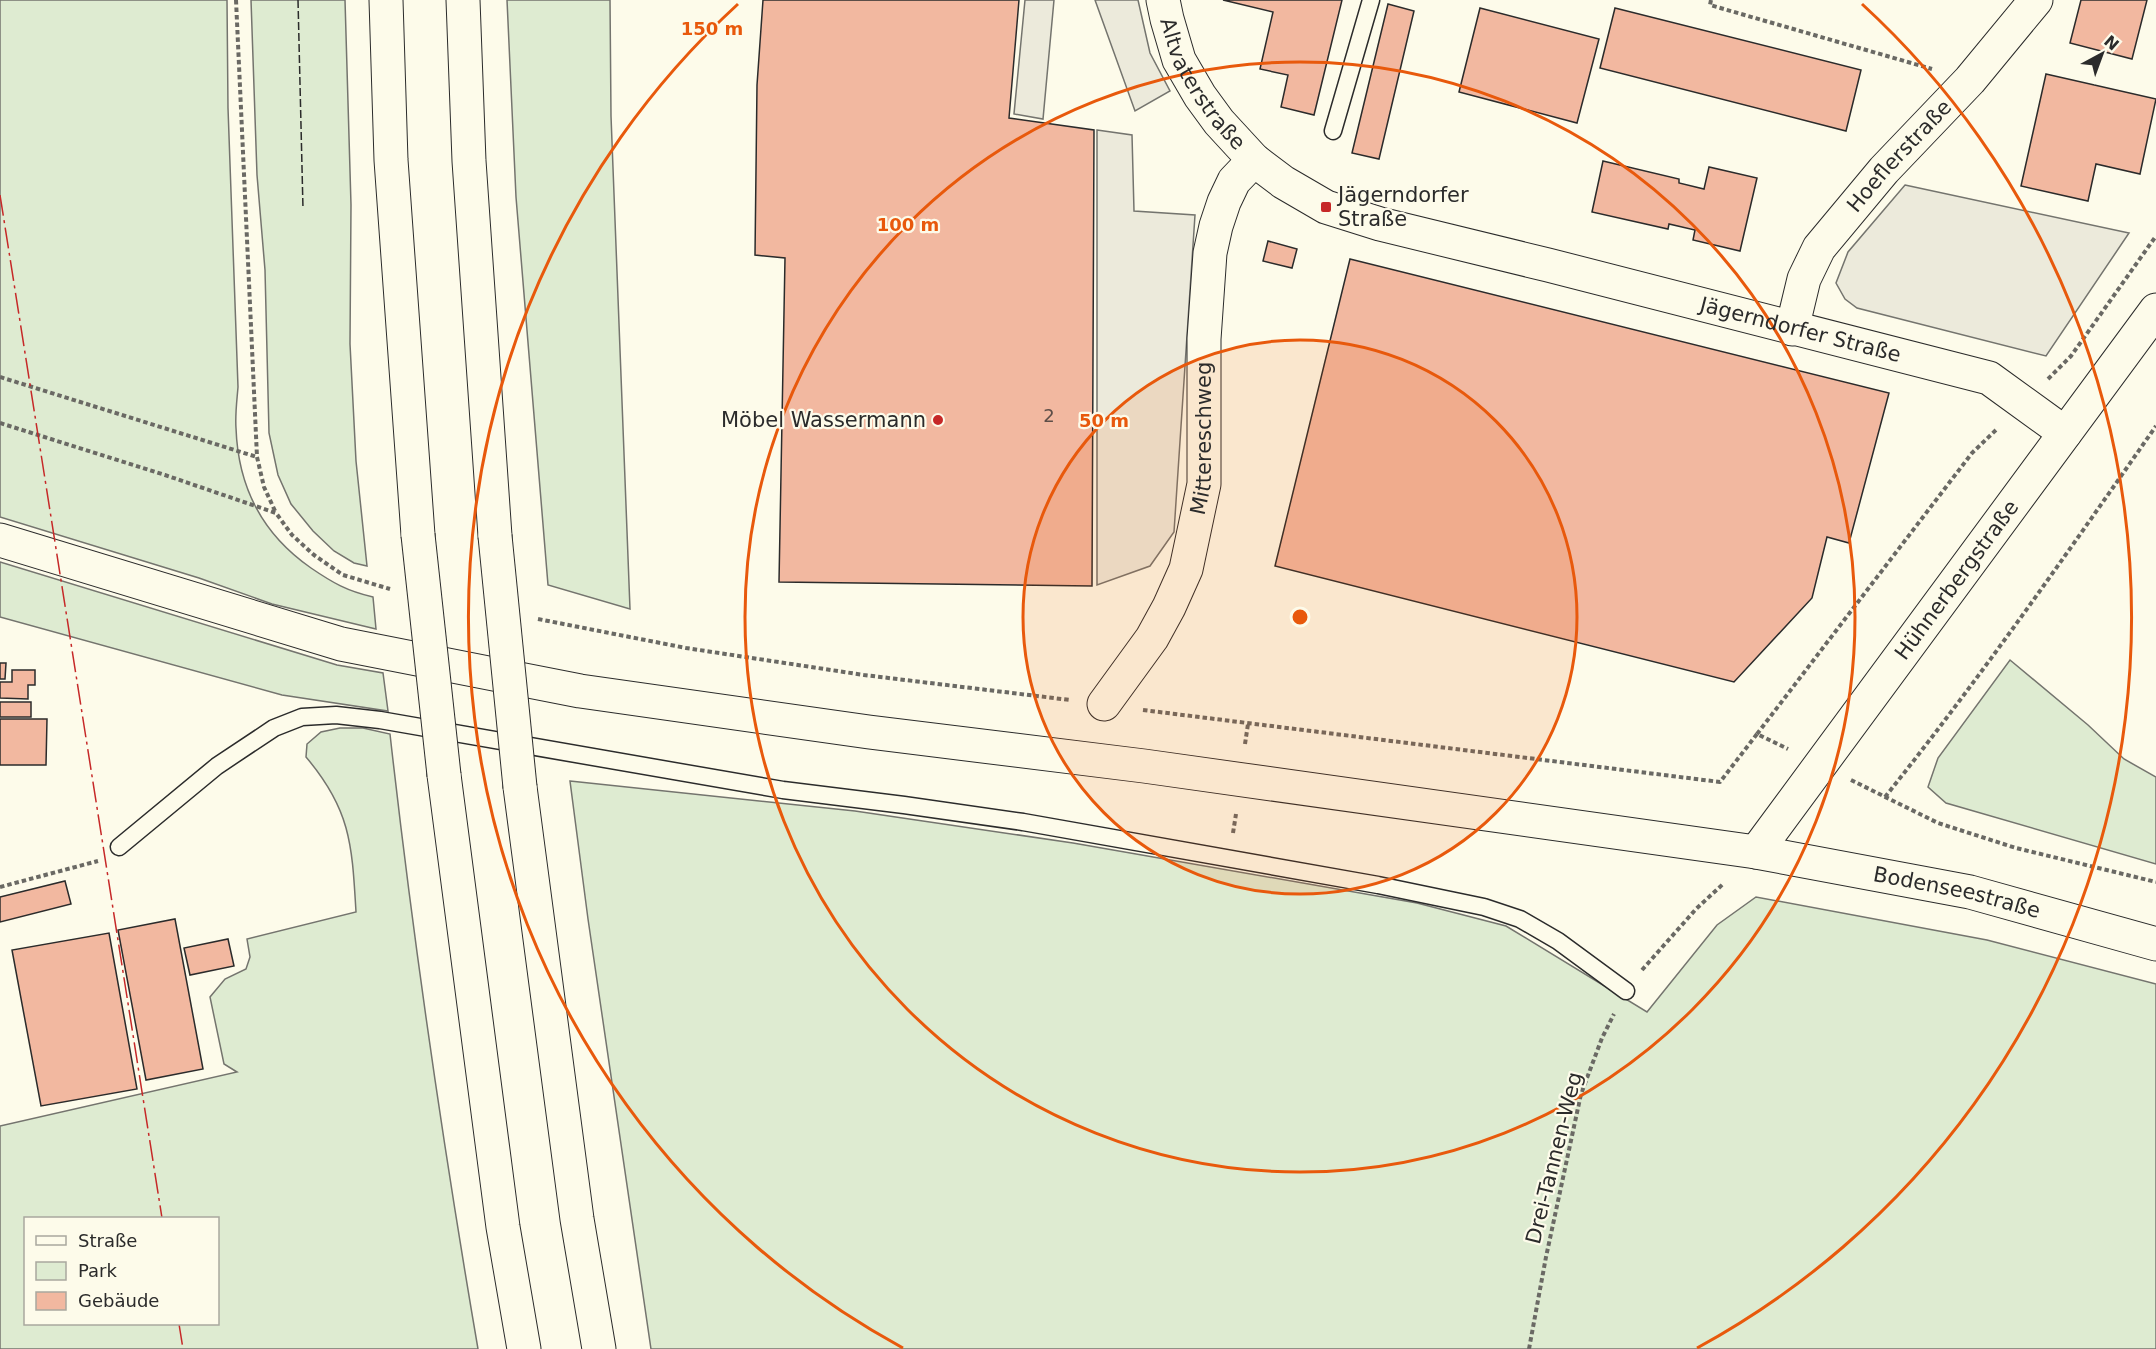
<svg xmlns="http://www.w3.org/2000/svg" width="2156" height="1349" viewBox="0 0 2156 1349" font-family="'DejaVu Sans',sans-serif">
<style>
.green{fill:#deebd1;stroke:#74746e;stroke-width:1.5;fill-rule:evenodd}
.parking{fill:#eceadb;stroke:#74746e;stroke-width:1.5}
.building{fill:#f2b8a0;stroke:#2b2b2b;stroke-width:1.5}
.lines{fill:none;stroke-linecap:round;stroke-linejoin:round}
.lane-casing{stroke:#2b2b2b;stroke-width:19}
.street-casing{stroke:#2b2b2b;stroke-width:35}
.secondary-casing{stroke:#2b2b2b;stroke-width:35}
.highway-casing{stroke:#2b2b2b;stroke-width:35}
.path{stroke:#6a6964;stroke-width:4;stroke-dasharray:4.5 3;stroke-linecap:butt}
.lane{stroke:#fdfbea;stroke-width:16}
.street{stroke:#fdfbea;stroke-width:33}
.secondary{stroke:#fdfbea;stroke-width:33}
.highway{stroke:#fdfbea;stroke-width:33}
.highway-bridge-casing{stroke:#2b2b2b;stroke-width:35;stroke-linecap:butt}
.highway-bridge{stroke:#fdfbea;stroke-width:33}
.fence{stroke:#2b2b2b;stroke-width:1.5;stroke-dasharray:8 3;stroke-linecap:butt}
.power{stroke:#c62828;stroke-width:1.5;stroke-dasharray:21 4.5 3 4.5;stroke-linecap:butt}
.ring{fill:none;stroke:#e8590c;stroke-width:3}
.poi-dot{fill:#c62828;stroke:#fdfbea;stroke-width:2}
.labels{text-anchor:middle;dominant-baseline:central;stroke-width:4.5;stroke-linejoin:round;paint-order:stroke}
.number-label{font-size:18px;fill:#5d4e48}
.street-label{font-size:21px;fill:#2b2b2b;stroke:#fdfbea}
.poi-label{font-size:21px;fill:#2b2b2b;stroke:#fdfbea;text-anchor:start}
.centre{fill:#e8590c;stroke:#fdfbea;stroke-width:3}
.ring-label{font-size:18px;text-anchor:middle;font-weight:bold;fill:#e8590c;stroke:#fdfbea;stroke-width:4.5;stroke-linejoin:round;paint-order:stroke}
</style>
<rect width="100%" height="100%" fill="#fdfbea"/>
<!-- green -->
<g class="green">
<path d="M0 0H227L228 108 238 387C237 400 235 414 236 428 238 487 262 534 311 568 333 583 347 591 373 597L376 629 272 604 199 578 0 517Z"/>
<polygon points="251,0 345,0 351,205 350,344 356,461 367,566 354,563 334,551 313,531 291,504 278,475 269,433 265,270 257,175"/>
<polygon points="507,0 610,0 611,116 630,609 548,585 516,197"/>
<polygon points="0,562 337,665 383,673 388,711 282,695 0,617"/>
<polygon points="2010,660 2088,725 2124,759 2156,777 2156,864 1946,803 1928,787 1938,758"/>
<path d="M340 728H363L390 734C413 939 443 1145 478 1349H0V1126L237 1072 224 1064 210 997 225 979 246 969 250 957 247 939 356 912C352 845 351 810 306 757L307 744 321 732ZM26 1218H218V1324H26Z"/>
<polygon points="570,781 855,811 1073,843 1417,903 1506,926 1647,1012 1717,925 1756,897 1987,940 2156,984 2156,1349 651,1349 588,919"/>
</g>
<!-- parking -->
<g class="parking">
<polygon points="1025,0 1054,0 1043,119 1014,114"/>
<polygon points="1095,0 1138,0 1150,53 1170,91 1135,111"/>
<polygon points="1097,130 1132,135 1134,211 1195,215 1174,532 1150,566 1097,585"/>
<polygon points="1905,185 2129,233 2046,356 1857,308 1845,299 1836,283 1848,252"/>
</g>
<!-- building -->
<g class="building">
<polygon points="763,0 1019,0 1009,118 1094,130 1092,586 779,582 785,258 755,255 757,85"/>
<polygon points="1223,0 1342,0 1314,115 1281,107 1288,75 1260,69 1273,12"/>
<polygon points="2081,0 2147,0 2132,59 2070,43"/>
<polygon points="1388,4 1414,11 1379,159 1352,153"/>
<polygon points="1480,8 1599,39 1577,123 1459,92"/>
<polygon points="1615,8 1861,70 1846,131 1600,68"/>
<polygon points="2046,74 2156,99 2140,174 2096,164 2088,201 2021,186"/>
<polygon points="1603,161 1679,179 1679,183 1704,189 1709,167 1757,178 1740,251 1693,240 1695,230 1669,224 1668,229 1592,212"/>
<polygon points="1268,241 1297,249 1292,268 1263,261"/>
<polygon points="1350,259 1889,393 1849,543 1827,537 1812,598 1734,682 1275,566"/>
<polygon points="0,663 6,663 5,679 0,679"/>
<polygon points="12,670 35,670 35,685 28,685 28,699 0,698 0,682 12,682"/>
<rect x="0" y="702" width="31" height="15"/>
<polygon points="0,719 47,719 46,765 0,765"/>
<polygon points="65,881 71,904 0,922 0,897"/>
<polygon points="175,919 203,1069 146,1080 118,930"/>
<polygon points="109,933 137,1089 41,1106 12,950"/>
<polygon points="228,939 234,966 190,975 184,948"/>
</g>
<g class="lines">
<defs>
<g id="lane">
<polyline points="1333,131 1371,0"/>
<polyline points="119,847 217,766 274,728 302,717 336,715 380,720 783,790 904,805 1023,822 1378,885 1484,907 1520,919 1558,941 1626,991"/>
</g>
<g id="street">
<path id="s1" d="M1163 0 1167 19 1179 60 1200 96 1219 122 1254 160 1283 182 1326 207 1380 224 1548 265 1989 378 2065 433"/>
<path id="s2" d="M1792 329 1804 279 1819 248 1884 170 1970 80 2036 0"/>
<path id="s3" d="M1104 704 1152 638 1169 607 1186 569 1204 484V339L1210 253 1216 226 1224 202 1234 181 1254 160"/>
</g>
<g id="secondary">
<path id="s4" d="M0 540 341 644 580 691 869 732 1144 766 1756 852 1970 892 2156 944"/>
<path id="s5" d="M1756 852 2156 310"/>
</g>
<g id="highway">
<polyline points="386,0 391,160 418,535"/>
<polyline points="463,0 469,161 495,536"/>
<polyline points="444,775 503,1227 524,1349"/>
<polyline points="520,787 577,1219 599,1349"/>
</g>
</defs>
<!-- lane casing -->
<use href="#lane" class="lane-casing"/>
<!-- street casing -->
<use href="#street" class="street-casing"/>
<!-- secondary casing -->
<use href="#secondary" class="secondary-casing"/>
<!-- highway casing -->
<use href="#highway" class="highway-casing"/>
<!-- path -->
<g class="path">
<polyline points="236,0 257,457 264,487 276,513"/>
<polyline points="1711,0 1710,5 1932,69"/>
<polyline points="0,377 257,457"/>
<polyline points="2048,379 2071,356 2156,236"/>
<polyline points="0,423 165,475 276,513 292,535 314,555 343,575 390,589"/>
<polyline points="538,619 686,648 864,675 1070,700"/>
<polyline points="1143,710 1720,782 1757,734 1788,749"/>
<polyline points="1757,734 1972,453 1998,428"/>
<polyline points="1245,744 1248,724"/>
<polyline points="1851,780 1938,823 2016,848 2156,882"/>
<path d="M1885 797C1981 677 2068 552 2156 426"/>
<polyline points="1233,833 1236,814"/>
<polyline points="0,887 98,861"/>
<polyline points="1642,970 1696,909 1723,884"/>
<polyline points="1529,1349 1546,1257 1581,1094 1602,1038 1614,1014"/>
</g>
<!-- lane -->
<use href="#lane" class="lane"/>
<!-- street -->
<use href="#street" class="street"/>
<!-- secondary -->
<use href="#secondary" class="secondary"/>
<!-- highway -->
<use href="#highway" class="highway"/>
<defs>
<g id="highway-bridge">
<polyline points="418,535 444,775"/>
<polyline points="495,536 520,787"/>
</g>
</defs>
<!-- highway-bridge casing -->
<use href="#highway-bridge" class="highway-bridge-casing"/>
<!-- highway-bridge -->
<use href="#highway-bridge" class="highway-bridge"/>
<!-- fence -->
<polyline class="fence" points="298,0 303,209"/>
<!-- power -->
<g class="power">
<polyline points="0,195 162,1218"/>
<polyline points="179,1324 183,1349"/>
</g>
</g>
<!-- distance rings -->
<circle cx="1300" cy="617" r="277" fill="#e8590c" fill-opacity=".12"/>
<g class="ring">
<circle cx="1300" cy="617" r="277"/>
<circle cx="1300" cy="617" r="555"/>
<path d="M903 1348A832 832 0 0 1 738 4M1862 4A832 832 0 0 1 1697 1348"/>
</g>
<!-- markers -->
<g class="poi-dot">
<rect x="1320" y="201" width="12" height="12" rx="3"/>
<circle cx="938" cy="420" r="6"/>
</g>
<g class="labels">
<!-- number labels -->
<g class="number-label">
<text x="1049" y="415">2</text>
</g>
<!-- street labels -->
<g class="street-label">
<text stroke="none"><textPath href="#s1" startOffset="94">Altvaterstraße</textPath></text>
<text stroke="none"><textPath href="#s2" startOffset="208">Hoeflerstraße</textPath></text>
<text stroke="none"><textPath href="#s1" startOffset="764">Jägerndorfer Straße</textPath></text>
<text stroke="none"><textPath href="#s3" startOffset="291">Mittereschweg</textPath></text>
<text stroke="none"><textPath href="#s5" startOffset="338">Hühnerbergstraße</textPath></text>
<text stroke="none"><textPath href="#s4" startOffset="1992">Bodenseestraße</textPath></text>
<text transform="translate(1554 1158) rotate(-76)">Drei-Tannen-Weg</text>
</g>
<!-- poi labels -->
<g class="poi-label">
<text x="1338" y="195">Jägerndorfer<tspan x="1338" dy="24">Straße</tspan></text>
<text x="926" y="420" text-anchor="end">Möbel Wassermann</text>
</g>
</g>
<circle cx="1300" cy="617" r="9" class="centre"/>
<g class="ring-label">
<text x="712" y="35">150 m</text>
<text x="908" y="231">100 m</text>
<text x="1104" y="427">50 m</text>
</g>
<!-- legend -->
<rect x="24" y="1217" width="195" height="108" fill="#fdfbea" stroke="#a9a89e" stroke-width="1.5"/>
<rect x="36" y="1236" width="30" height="9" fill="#fdfbea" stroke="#a9a89e" stroke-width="1.5"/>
<text x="78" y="1247" font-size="18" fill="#2b2b2b">Straße</text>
<rect x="36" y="1262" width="30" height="18" fill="#deebd1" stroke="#a9a89e" stroke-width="1.5"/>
<text x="78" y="1277" font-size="18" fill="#2b2b2b">Park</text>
<rect x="36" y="1292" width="30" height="18" fill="#f2b8a0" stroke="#a9a89e" stroke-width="1.5"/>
<text x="78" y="1307" font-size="18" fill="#2b2b2b">Gebäude</text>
<!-- north arrow -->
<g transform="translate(2102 54) rotate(41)" stroke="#fdfbea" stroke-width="4.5" paint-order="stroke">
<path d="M0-4.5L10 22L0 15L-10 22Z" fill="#2b2b2b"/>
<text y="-9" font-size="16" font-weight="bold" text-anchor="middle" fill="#2b2b2b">N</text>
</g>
</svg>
